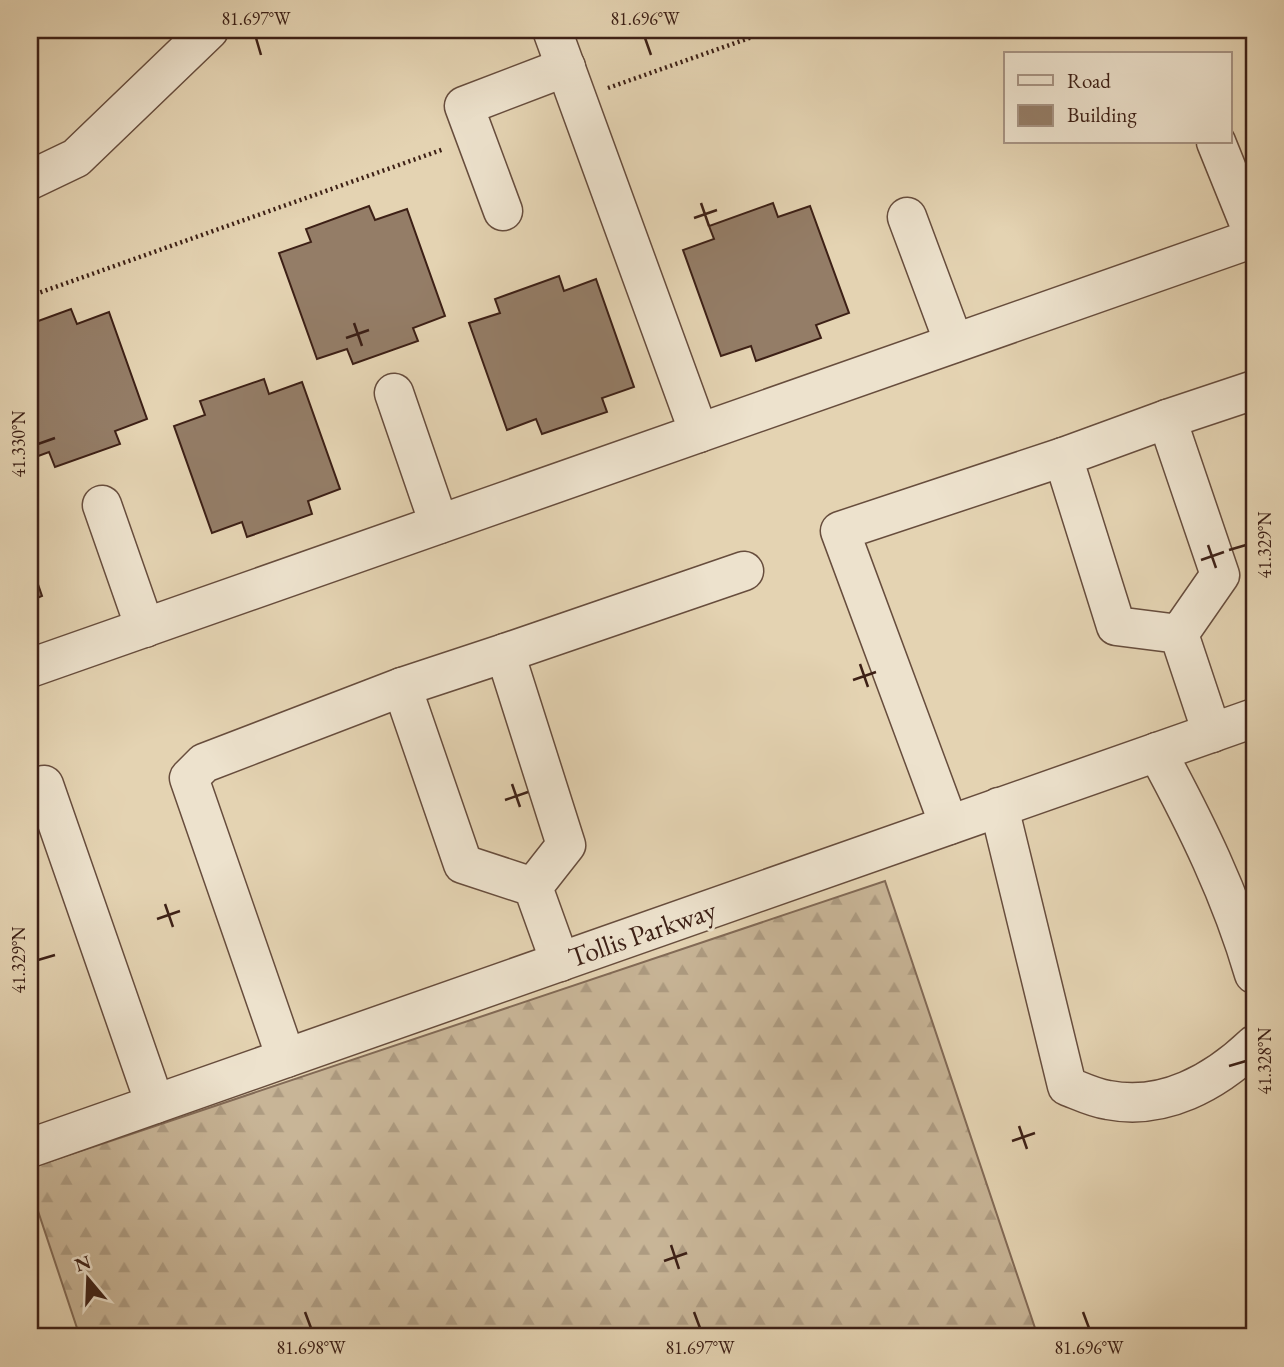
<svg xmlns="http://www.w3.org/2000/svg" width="1284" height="1367" viewBox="0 0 1284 1367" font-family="'EB Garamond',serif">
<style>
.forest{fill:url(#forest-firs);stroke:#826a56;stroke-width:2}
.building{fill:#947d67;stroke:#3d2016;stroke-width:2}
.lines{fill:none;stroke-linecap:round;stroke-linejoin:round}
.minor-casing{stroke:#674d3d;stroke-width:41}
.path{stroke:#3d2016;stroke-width:4.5;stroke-dasharray:2 3.5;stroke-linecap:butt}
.minor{stroke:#ede2cd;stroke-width:38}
.ticks{fill:none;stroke:#3d2016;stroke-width:2.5}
.labels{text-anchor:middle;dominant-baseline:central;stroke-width:6;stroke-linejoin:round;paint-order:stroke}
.street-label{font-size:28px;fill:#3d2016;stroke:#ede2cd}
.neatline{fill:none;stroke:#3d2016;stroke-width:2.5}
.ticks-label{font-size:18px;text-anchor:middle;fill:#3d2016}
</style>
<defs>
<pattern id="forest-firs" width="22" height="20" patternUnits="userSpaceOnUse" patternTransform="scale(1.75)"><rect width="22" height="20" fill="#c8b597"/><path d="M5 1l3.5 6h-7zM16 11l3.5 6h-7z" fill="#ad9b81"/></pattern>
</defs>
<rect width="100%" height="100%" fill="#e4d3b2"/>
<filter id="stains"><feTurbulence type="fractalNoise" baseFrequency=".00286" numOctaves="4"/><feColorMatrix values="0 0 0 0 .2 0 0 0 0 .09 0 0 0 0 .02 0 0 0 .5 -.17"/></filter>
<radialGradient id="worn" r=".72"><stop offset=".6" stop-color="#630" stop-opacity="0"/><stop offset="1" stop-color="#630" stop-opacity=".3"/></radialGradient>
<!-- forest -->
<polygon class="forest" points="885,881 1038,1337 80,1337 30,1187 30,1168"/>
<!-- building -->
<g class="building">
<polygon points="773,203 778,217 810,206 849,313 816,325 821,338 756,361 751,346 721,356 683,250 714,239 709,226"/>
<polygon points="369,206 375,220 407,209 445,316 413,328 418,341 353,364 347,349 317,359 279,253 311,242 306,229"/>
<polygon points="559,276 564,291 596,279 634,387 602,398 607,412 542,434 536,419 507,430 469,323 500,313 495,299"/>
<polygon points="71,309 77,324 109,312 147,419 115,431 120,444 55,467 49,452 30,459 30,324"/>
<polygon points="264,379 269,394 302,382 340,489 308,501 312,514 247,537 242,522 212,533 174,426 205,415 200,401"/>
<polygon points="30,561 42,596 30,601"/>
</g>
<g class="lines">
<defs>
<g id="minor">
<polyline points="552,30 699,433"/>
<polyline points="1216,142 1254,236"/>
<polyline points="30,180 76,158 209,30"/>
<polyline points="503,211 464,106 566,67"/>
<polyline points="907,217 954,343"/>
<polyline points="394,393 439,524"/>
<polyline points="1167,419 1254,390"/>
<polyline points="102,505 145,628"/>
<polyline points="1179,634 1116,626 1063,457 1167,419 1220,575 1179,634 1212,733"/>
<polyline points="505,653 744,571"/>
<polyline points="30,668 1254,238"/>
<path d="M1157 752C1196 824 1231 895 1254 974"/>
<polyline points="30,790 44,785 155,1104"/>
<path d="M999 807 1067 1086C1080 1091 1094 1098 1108 1100 1164 1111 1215 1082 1254 1045"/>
<polyline points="949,825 840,531 1063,457"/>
<polyline points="533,887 463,864 402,687 505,653 566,845 533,887 560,962"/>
<polyline points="286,1058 189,778 204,763 402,687"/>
<polyline points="30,1148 1254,718"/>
</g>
</defs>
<!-- minor casing -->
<use href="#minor" class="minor-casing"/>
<!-- path -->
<g class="path">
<polyline points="608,88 772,30"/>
<polyline points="30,296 444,149"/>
</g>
<!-- minor -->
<use href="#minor" class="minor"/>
</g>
<!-- ticks -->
<path class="ticks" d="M256 38 261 55M645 38 651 55M701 203 709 226M694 218 717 210M354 323 362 346M346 338 369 330M38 444 55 438M1208 545 1216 568M1229 550 1246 545M1201 560 1224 552M860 664 868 687M853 680 876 672M512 784 520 807M505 800 528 792M165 904 173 927M157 919 180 911M38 960 55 955M1229 1066 1246 1061M1019 1126 1027 1149M1012 1141 1035 1133M671 1245 679 1269M664 1261 687 1253M305 1312 311 1328M694 1312 700 1328M1083 1312 1089 1328"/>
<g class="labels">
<!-- street labels -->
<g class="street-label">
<text transform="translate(642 933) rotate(-19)">Tollis Parkway</text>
</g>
</g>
<!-- margin -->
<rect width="1284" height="1367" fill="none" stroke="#e4d3b2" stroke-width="77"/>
<!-- legend -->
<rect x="1004" y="52" width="228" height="91" fill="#ede2cd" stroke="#a79484" stroke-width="2"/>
<rect x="1018" y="75" width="35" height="10" fill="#ede2cd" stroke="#a79484" stroke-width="2"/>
<text x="1067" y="88" font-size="21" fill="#3d2016">Road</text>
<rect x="1018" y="105" width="35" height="21" fill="#947d67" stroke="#a79484" stroke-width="2"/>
<text x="1067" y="122" font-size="21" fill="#3d2016">Building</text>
<!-- north arrow -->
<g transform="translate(88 1279) rotate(341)" stroke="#ede2cd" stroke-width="5" paint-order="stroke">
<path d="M0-5L12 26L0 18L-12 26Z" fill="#3d2016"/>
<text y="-10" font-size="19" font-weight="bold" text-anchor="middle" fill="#3d2016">N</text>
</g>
<rect x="38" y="38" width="1208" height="1290" class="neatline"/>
<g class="ticks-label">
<text x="256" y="25">81.697°W</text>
<text x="645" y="25">81.696°W</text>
<text transform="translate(19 444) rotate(-90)" y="6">41.330°N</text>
<text transform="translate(1265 545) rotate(-90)" y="6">41.329°N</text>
<text transform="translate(19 960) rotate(-90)" y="6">41.329°N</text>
<text transform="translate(1265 1061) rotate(-90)" y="6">41.328°N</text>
<text x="311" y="1354">81.698°W</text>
<text x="700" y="1354">81.697°W</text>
<text x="1089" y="1354">81.696°W</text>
</g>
<rect width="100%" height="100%" filter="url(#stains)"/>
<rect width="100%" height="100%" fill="url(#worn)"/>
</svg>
